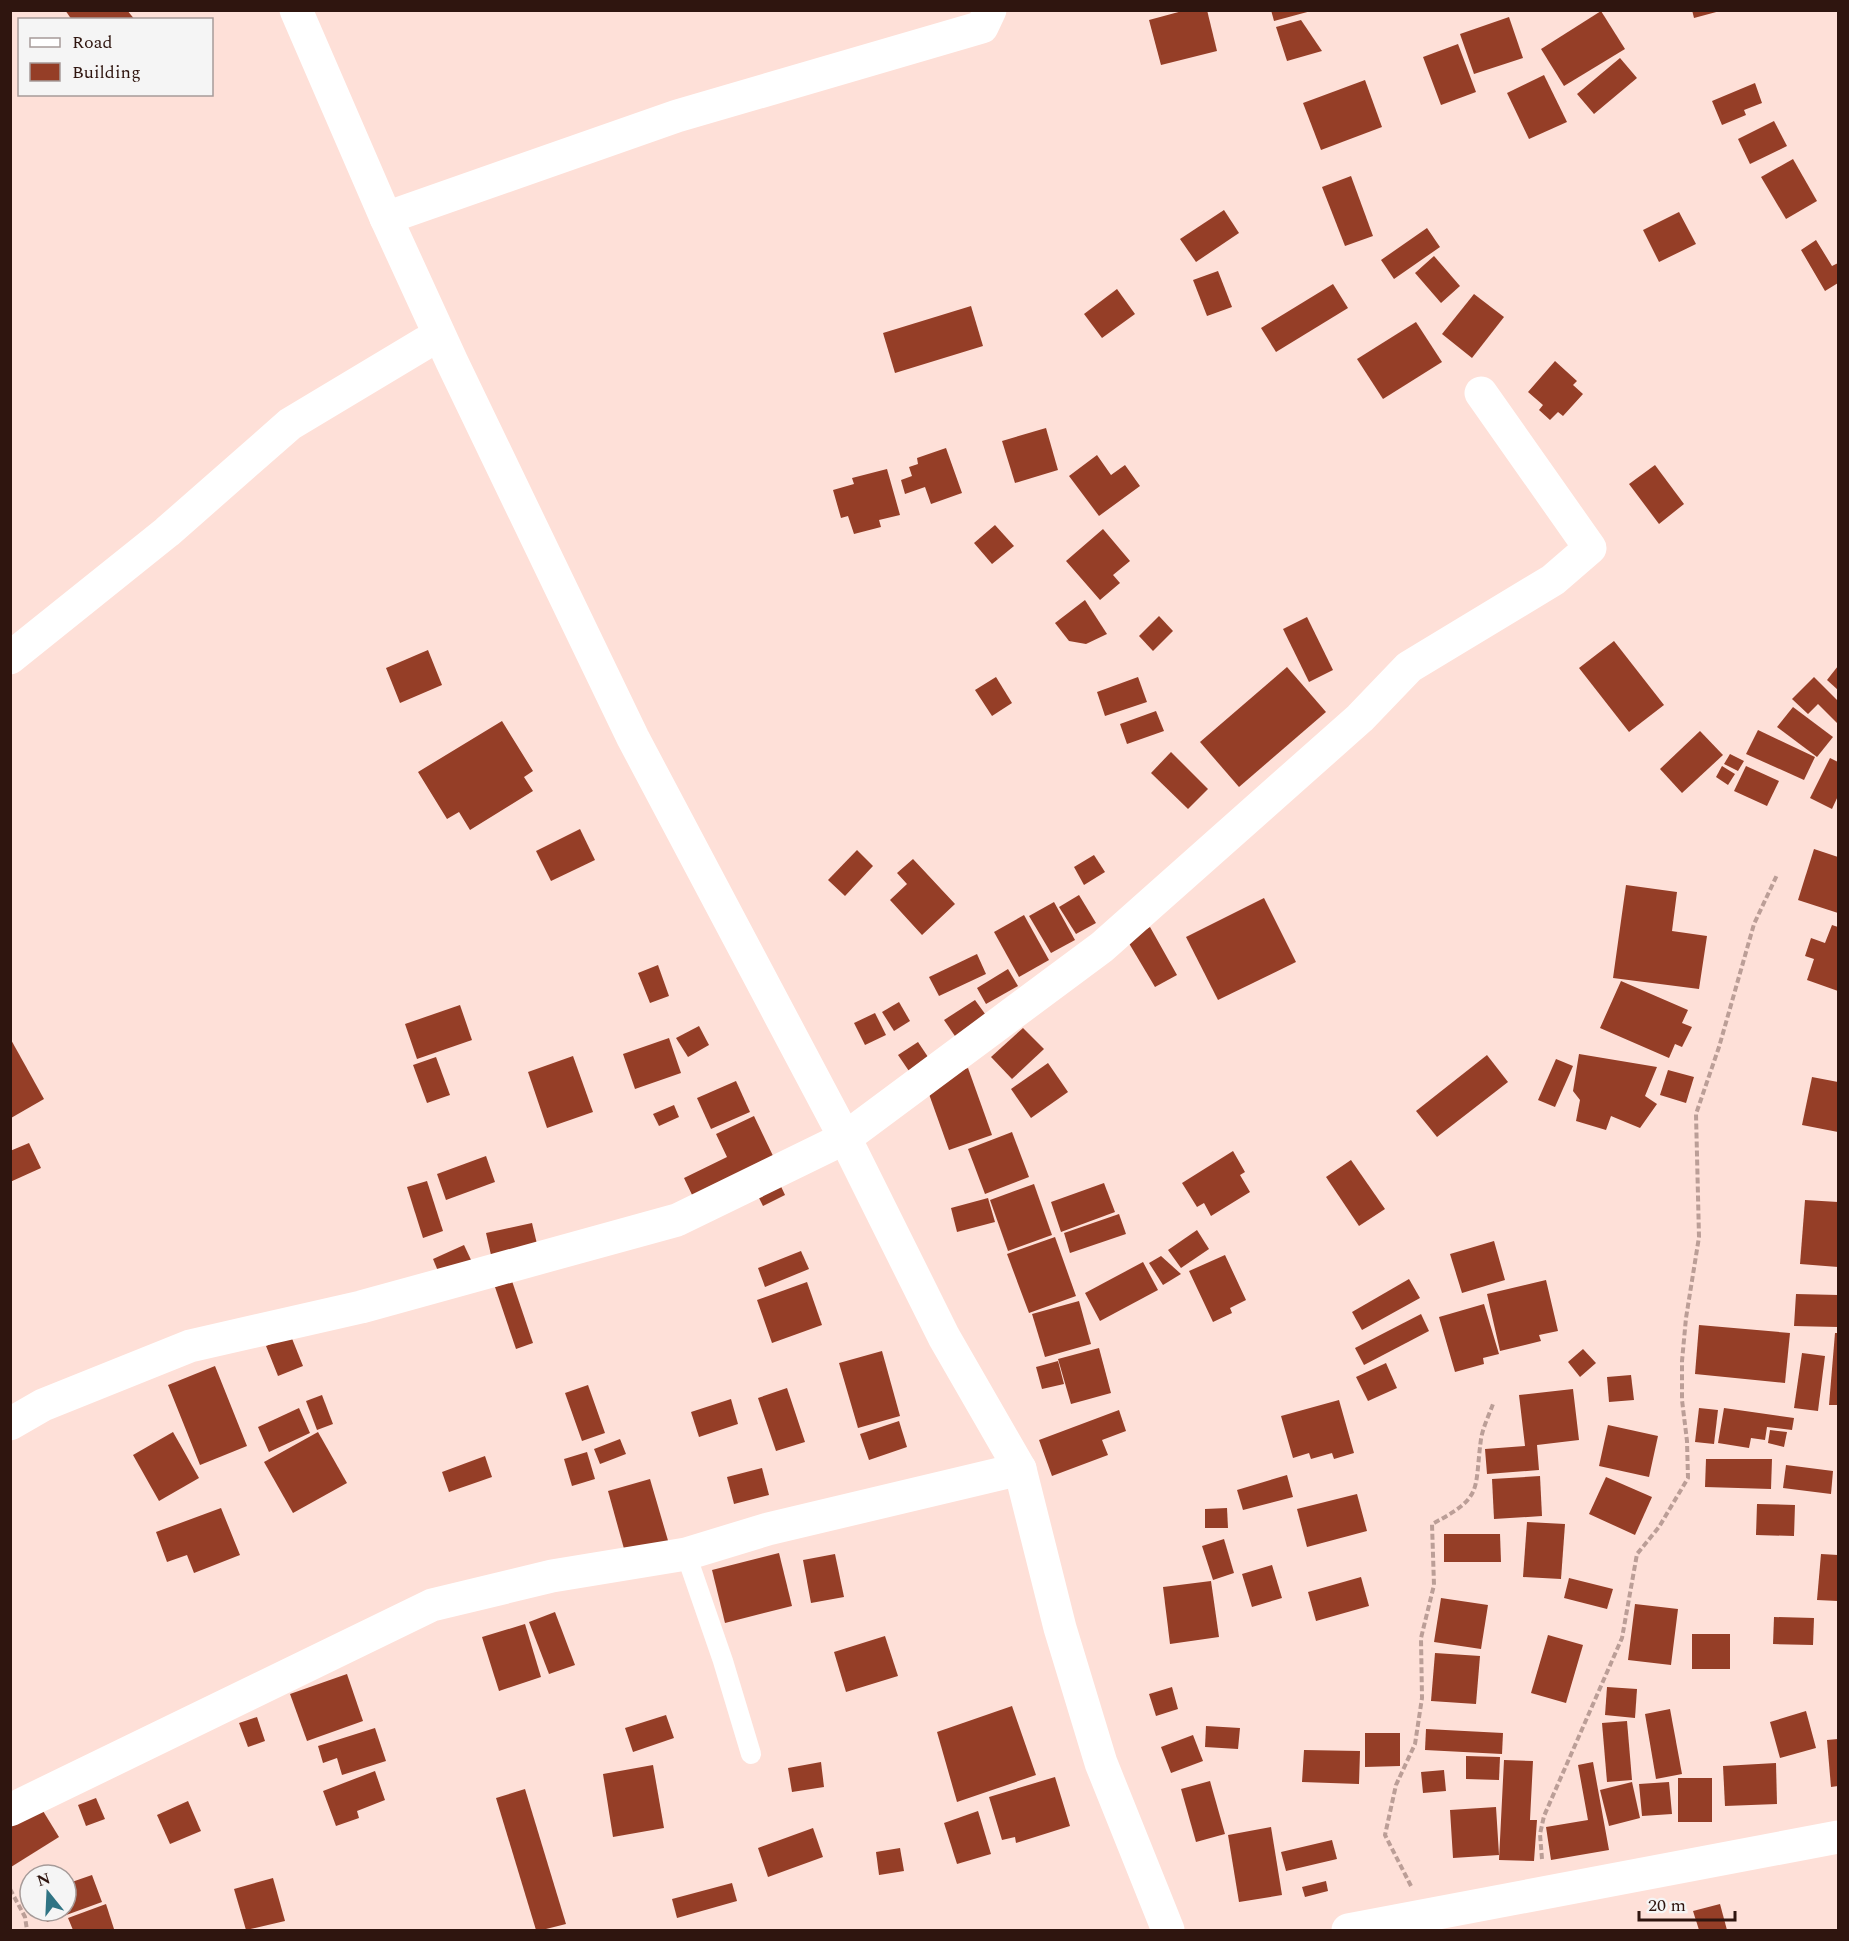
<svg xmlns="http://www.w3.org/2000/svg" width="1849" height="1941" viewBox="0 0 1849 1941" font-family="Spectral,serif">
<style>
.building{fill:#953e27}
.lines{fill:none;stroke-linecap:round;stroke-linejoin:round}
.path{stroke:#bb9e97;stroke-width:4;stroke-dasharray:6 3;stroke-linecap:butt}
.lane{stroke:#fff;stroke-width:20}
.street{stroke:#fff;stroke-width:33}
</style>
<rect width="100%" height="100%" fill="#fee0d8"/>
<!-- building -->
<g class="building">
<polygon points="65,10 127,10 135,20 72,20"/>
<polygon points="1186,10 1207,10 1217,51 1161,65 1149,20"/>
<polygon points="1271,10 1311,10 1311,11 1274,21"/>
<polygon points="1692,10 1719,10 1720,11 1694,18"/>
<polygon points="1601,11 1625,49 1564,86 1541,49"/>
<polygon points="1509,17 1523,58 1474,74 1460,34"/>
<polygon points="1301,20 1322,51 1287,61 1276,27"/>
<polygon points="1458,44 1476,92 1441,105 1423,57"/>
<polygon points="1620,58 1637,78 1594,114 1577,94"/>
<polygon points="1544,75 1567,122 1529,139 1507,93"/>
<polygon points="1365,80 1382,127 1321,150 1303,103"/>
<polygon points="1755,83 1762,103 1744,110 1746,115 1722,125 1712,101"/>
<polygon points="1774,121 1787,146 1750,164 1738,139"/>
<polygon points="1793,159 1817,201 1786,219 1761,177"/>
<polygon points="1351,176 1373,236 1345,246 1322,187"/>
<polygon points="1224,210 1239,233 1196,262 1180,239"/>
<polygon points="1679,212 1696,244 1659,262 1643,230"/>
<polygon points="1427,228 1440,247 1394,279 1381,260"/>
<polygon points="1816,240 1832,266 1838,263 1838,283 1825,291 1801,250"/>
<polygon points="1434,256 1460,286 1441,303 1415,273"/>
<polygon points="1218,271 1232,307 1207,316 1193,280"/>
<polygon points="1333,284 1348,308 1276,352 1261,328"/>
<polygon points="1117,289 1135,314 1102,338 1084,314"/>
<polygon points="1474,294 1504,317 1472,358 1442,334"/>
<polygon points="971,306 983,346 895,373 883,333"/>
<polygon points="1416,322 1442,362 1383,399 1357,359"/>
<polygon points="1555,361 1577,381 1573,385 1583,394 1563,416 1558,412 1550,420 1539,410 1543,405 1528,392"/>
<polygon points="1046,428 1058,470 1015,483 1002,441"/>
<polygon points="946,448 962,493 931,504 925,487 905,494 901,480 912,476 909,467 918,464 917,458"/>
<polygon points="1097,455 1111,475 1125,465 1140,486 1099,516 1069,476"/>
<polygon points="1655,465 1684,504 1659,524 1629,484"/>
<polygon points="887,469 900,515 879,520 881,527 854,534 848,516 841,518 833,490 854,484 852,478"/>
<polygon points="995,525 1014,546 992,564 974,543"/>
<polygon points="1103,529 1130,561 1113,575 1120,583 1100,600 1066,561"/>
<polygon points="1085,600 1107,634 1086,644 1069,641 1055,623"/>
<polygon points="1159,616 1173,631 1153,651 1139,636"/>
<polygon points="1307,617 1333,670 1309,682 1283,629"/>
<polygon points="1614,641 1664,705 1629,732 1579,668"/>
<polygon points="428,650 442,685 400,703 386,668"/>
<polygon points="1838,666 1838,690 1827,680"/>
<polygon points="1287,667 1326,712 1239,787 1200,742"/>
<polygon points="996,677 1012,703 992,716 975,690"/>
<polygon points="1138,677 1147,702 1105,716 1097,692"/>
<polygon points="1814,677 1838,701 1838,724 1818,704 1808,714 1792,699"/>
<polygon points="1793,707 1833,737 1817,757 1777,727"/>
<polygon points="1156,711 1164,731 1127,744 1120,724"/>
<polygon points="502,721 533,771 524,777 533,791 470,830 459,812 447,819 418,772"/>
<polygon points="1758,730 1815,757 1804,780 1746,754"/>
<polygon points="1700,731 1723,755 1682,793 1660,769"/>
<polygon points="1171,752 1208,789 1188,809 1151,773"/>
<polygon points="1730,754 1744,761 1738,771 1724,764"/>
<polygon points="1830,758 1838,762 1838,796 1832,809 1810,798"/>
<polygon points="1722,766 1735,774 1728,785 1716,777"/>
<polygon points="1746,766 1779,781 1767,806 1734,791"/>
<polygon points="580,829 595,860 551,881 536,851"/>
<polygon points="1814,849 1838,857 1838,913 1798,900"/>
<polygon points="857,850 873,866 845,896 828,880"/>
<polygon points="1094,855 1105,872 1084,885 1074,867"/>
<polygon points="913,859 955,904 922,935 890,900 907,884 897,873"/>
<polygon points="1626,885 1677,892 1672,931 1707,936 1699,989 1613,978"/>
<polygon points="1079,895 1096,923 1076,934 1059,907"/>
<polygon points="1264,898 1296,962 1218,1000 1186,937"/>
<polygon points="1054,902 1075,940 1051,953 1029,916"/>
<polygon points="1024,915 1049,960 1019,977 994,932"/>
<polygon points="1832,925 1838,927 1838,991 1807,980 1814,959 1805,956 1811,938 1825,943"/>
<polygon points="1150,927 1177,975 1155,987 1127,940"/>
<polygon points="977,954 986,974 939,996 929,977"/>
<polygon points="658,965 669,996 650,1003 638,973"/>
<polygon points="1008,969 1018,986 986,1004 977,988"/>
<polygon points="1621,981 1688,1010 1682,1023 1692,1027 1682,1047 1675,1044 1669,1058 1600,1028"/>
<polygon points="975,1000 988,1018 957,1039 944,1020"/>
<polygon points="899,1002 910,1021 894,1031 882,1012"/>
<polygon points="460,1005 472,1040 417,1059 405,1024"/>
<polygon points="875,1013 886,1035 865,1045 854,1023"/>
<polygon points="699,1026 709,1045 688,1057 676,1038"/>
<polygon points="1023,1028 1044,1049 1012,1079 991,1057"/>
<polygon points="10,1038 44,1099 11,1118 10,1117"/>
<polygon points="669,1038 681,1073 635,1089 623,1054"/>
<polygon points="918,1042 930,1060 911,1074 898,1055"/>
<polygon points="1579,1054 1657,1067 1645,1096 1657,1104 1640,1128 1611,1116 1606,1130 1576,1121 1580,1100 1573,1091"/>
<polygon points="1487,1055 1508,1082 1437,1137 1416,1111"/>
<polygon points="573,1056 593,1112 547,1128 528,1072"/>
<polygon points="436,1057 450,1095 427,1103 413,1065"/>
<polygon points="1556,1059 1573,1066 1555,1107 1538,1100"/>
<polygon points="1048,1063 1068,1092 1031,1118 1011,1089"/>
<polygon points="968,1068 992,1135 949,1150 925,1083"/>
<polygon points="1668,1070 1694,1077 1686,1103 1660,1095"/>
<polygon points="1812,1077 1838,1082 1838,1132 1802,1125"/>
<polygon points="736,1081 750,1112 711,1129 697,1098"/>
<polygon points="674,1105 679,1117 659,1126 653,1114"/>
<polygon points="754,1116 775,1160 694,1199 684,1178 727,1157 716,1134"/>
<polygon points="1012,1132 1029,1177 985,1194 968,1149"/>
<polygon points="29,1143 41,1168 10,1182 10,1151"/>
<polygon points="1233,1151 1245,1172 1240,1175 1250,1192 1211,1216 1204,1203 1197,1207 1182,1183"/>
<polygon points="486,1156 495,1182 446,1200 437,1174"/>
<polygon points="1351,1160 1385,1209 1359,1226 1326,1177"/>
<polygon points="778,1180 785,1195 763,1206 755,1190"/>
<polygon points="427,1181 443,1231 423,1238 407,1187"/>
<polygon points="1104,1183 1115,1212 1061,1232 1051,1202"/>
<polygon points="1034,1184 1052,1235 1008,1251 990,1200"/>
<polygon points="988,1198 995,1222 957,1232 951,1208"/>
<polygon points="1805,1200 1838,1202 1838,1267 1800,1264"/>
<polygon points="1119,1214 1126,1234 1070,1253 1064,1233"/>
<polygon points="532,1223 537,1244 491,1255 486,1233"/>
<polygon points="1197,1230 1209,1249 1181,1268 1168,1250"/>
<polygon points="1055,1237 1076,1296 1029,1313 1007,1254"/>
<polygon points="1494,1241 1505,1280 1462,1293 1450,1254"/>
<polygon points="464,1245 472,1262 440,1276 433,1259"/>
<polygon points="801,1251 809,1269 765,1287 758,1268"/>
<polygon points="1225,1255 1246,1300 1230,1308 1232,1313 1213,1322 1189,1271"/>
<polygon points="1161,1256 1181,1274 1163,1285 1149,1263"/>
<polygon points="1143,1262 1158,1290 1100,1321 1085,1293"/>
<polygon points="1409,1279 1420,1298 1362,1330 1352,1312"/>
<polygon points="1546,1280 1558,1331 1539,1335 1541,1341 1500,1351 1487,1294"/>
<polygon points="512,1281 533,1343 516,1349 495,1287"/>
<polygon points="807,1282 822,1325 772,1343 757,1300"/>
<polygon points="1796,1294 1838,1295 1838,1327 1794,1326"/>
<polygon points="1079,1301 1091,1344 1045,1357 1032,1314"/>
<polygon points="1484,1304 1499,1354 1483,1358 1484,1364 1455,1372 1439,1317"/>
<polygon points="1421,1314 1429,1331 1364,1365 1355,1348"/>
<polygon points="1699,1325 1790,1333 1785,1383 1695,1374"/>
<polygon points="1835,1333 1838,1333 1838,1405 1829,1405"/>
<polygon points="291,1336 303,1366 278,1376 266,1346"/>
<polygon points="1099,1348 1111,1393 1071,1404 1058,1359"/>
<polygon points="1583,1349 1596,1363 1580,1377 1568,1362"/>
<polygon points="882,1351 900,1416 858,1428 839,1363"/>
<polygon points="1802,1353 1825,1356 1818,1411 1794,1408"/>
<polygon points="1058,1361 1064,1384 1042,1389 1036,1367"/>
<polygon points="1386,1363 1397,1388 1368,1401 1356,1377"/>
<polygon points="215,1366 247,1446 200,1465 168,1385"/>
<polygon points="1631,1375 1634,1400 1609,1402 1607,1377"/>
<polygon points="588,1385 605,1433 582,1441 565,1393"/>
<polygon points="787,1388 805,1442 776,1451 758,1398"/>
<polygon points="1573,1389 1579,1440 1537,1445 1539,1470 1487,1474 1485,1449 1525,1446 1519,1395"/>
<polygon points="322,1395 333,1424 317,1430 306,1401"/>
<polygon points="731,1399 738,1424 699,1437 691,1412"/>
<polygon points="1339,1400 1354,1453 1334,1459 1332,1453 1311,1459 1309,1453 1293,1458 1281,1416"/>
<polygon points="299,1408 310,1433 269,1452 258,1427"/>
<polygon points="1699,1408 1718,1410 1714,1444 1695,1442"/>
<polygon points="1724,1408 1794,1418 1792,1430 1767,1427 1765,1440 1751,1438 1749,1448 1718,1443"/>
<polygon points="1119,1410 1126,1431 1102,1440 1108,1455 1052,1476 1039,1440"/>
<polygon points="899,1421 907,1447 869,1460 860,1434"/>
<polygon points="1608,1425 1658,1436 1649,1477 1599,1466"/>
<polygon points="1770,1430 1787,1432 1784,1447 1768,1443"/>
<polygon points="173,1432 199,1478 159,1501 133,1455"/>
<polygon points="318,1432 347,1483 293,1513 264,1462"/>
<polygon points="620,1439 626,1454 600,1464 594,1449"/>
<polygon points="587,1452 595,1479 572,1486 564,1459"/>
<polygon points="485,1456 492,1477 449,1492 442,1472"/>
<polygon points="1706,1459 1772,1459 1771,1489 1705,1487"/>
<polygon points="1786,1465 1833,1471 1831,1494 1783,1488"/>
<polygon points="762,1468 769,1495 734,1504 727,1477"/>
<polygon points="1287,1475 1293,1497 1243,1510 1237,1490"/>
<polygon points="1540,1476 1542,1516 1494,1519 1492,1479"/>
<polygon points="1606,1477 1652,1497 1635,1535 1589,1514"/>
<polygon points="650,1479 669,1544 626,1556 608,1491"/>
<polygon points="1357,1494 1367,1531 1307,1547 1297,1509"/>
<polygon points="1757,1504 1795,1505 1794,1536 1756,1535"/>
<polygon points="221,1508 240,1555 194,1573 187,1555 167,1562 156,1532"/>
<polygon points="1227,1508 1228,1528 1205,1528 1205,1509"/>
<polygon points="1527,1522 1565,1524 1561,1579 1523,1577"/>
<polygon points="1444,1534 1500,1534 1501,1562 1444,1562"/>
<polygon points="1224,1539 1234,1573 1213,1580 1202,1546"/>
<polygon points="779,1553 792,1606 725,1623 712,1570"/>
<polygon points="835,1554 844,1597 811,1603 803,1560"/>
<polygon points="1821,1554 1838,1555 1838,1601 1817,1600"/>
<polygon points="1272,1565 1282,1598 1252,1607 1242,1574"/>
<polygon points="1361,1577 1369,1606 1316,1621 1308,1592"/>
<polygon points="1569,1578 1613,1589 1607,1609 1564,1598"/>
<polygon points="1211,1581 1219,1637 1170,1644 1163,1587"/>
<polygon points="1441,1598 1488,1605 1481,1649 1434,1642"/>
<polygon points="1635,1604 1678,1609 1671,1665 1628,1660"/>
<polygon points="555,1612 575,1665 549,1674 529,1622"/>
<polygon points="1774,1617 1814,1618 1813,1645 1773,1644"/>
<polygon points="525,1624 541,1677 499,1691 482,1637"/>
<rect x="1692" y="1634" width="38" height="35"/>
<polygon points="1548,1635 1583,1645 1566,1703 1531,1693"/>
<polygon points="885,1636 898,1676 846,1692 834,1652"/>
<polygon points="1435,1653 1480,1656 1476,1704 1431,1701"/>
<polygon points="347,1674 363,1721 307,1741 290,1694"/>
<polygon points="1172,1687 1178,1709 1156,1716 1149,1694"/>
<polygon points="1607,1687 1637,1689 1635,1718 1605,1715"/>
<polygon points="1012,1706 1036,1775 957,1802 937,1732"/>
<polygon points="1670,1709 1682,1774 1656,1779 1645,1714"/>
<polygon points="1806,1711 1816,1748 1780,1758 1770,1722"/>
<polygon points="666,1715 674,1738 633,1752 625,1728"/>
<polygon points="257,1717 265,1741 248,1747 239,1723"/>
<polygon points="1627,1721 1632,1780 1607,1782 1602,1723"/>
<polygon points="1206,1726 1240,1728 1238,1749 1205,1747"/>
<polygon points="375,1728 386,1761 342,1775 337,1758 323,1763 318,1746"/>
<polygon points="1426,1729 1503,1733 1502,1754 1425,1750"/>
<polygon points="1365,1733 1400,1733 1400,1766 1365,1767"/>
<polygon points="1193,1735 1203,1761 1171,1773 1161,1747"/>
<polygon points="1838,1739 1838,1786 1831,1787 1827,1740"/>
<polygon points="1304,1750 1360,1751 1359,1784 1302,1782"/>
<polygon points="1466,1756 1500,1757 1499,1780 1466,1779"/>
<polygon points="1504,1760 1533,1761 1530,1820 1537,1820 1534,1861 1499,1860"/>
<polygon points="821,1762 824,1787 792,1792 788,1768"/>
<polygon points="1593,1762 1609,1850 1551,1860 1546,1827 1588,1820 1578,1765"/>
<polygon points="1776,1763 1777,1804 1725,1806 1723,1766"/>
<polygon points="653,1765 664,1828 613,1837 603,1774"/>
<polygon points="1444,1770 1446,1791 1423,1793 1421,1772"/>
<polygon points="375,1771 385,1800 357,1811 359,1818 336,1826 323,1791"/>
<polygon points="1055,1777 1070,1826 1016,1843 1015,1837 1002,1840 989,1797"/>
<rect x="1678" y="1778" width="34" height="44"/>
<polygon points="1210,1781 1225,1834 1196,1842 1181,1789"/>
<polygon points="1632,1782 1640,1818 1609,1826 1600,1790"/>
<polygon points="1669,1782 1672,1814 1642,1816 1639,1784"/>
<polygon points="525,1789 566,1924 542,1930 536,1930 496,1798"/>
<polygon points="96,1798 105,1819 86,1826 78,1805"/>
<polygon points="188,1801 201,1831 170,1844 157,1815"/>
<polygon points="40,1806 59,1837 11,1867 10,1824"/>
<polygon points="1496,1807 1499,1855 1453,1858 1450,1810"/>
<polygon points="978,1811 991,1854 957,1864 944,1823"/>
<polygon points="1271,1827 1282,1895 1239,1902 1228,1835"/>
<polygon points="813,1828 823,1857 768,1877 758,1848"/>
<polygon points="1332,1840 1337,1859 1286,1871 1281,1852"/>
<polygon points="900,1848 904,1871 879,1875 876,1852"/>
<polygon points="92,1875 102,1902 47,1922 43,1911 66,1911 66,1884"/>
<polygon points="273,1878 285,1921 246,1930 234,1889"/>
<polygon points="1326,1881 1328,1891 1305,1897 1302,1887"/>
<polygon points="732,1883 737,1901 677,1918 672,1899"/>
<polygon points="106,1904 114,1929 73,1930 68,1918"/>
<polygon points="1720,1904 1727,1930 1699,1930 1693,1911"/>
</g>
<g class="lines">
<!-- path -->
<g class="path">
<polyline points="1542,1859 1540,1834 1544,1816 1622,1638 1637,1554 1659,1527 1688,1478 1687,1441 1682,1400 1682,1361 1686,1318 1699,1237 1696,1114 1719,1047 1754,924 1777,875"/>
<path d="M1411 1886 1385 1835 1396 1785 1415 1744 1422 1698 1421 1638 1434 1585 1432 1524C1484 1497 1474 1491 1481 1439 1483 1427 1489 1415 1493 1404"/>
<polyline points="10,1889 25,1917 27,1930"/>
</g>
<!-- lane -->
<polyline class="lane" points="686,1554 723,1661 751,1754"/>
<!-- street -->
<g class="street">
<polyline points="296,10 386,218 452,362 633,738 845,1138 944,1337 1020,1469 1060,1628 1101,1763 1168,1930"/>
<polyline points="386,218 677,116 982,27 990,10"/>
<polyline points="10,658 167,532 290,424 425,343"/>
<polyline points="10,1424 43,1405 190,1346 361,1307 677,1220 845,1138 1102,947 1360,718 1409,667 1553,580 1590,548 1481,393"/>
<polyline points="10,1810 432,1605 552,1576 686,1554 768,1529 1020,1469"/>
<polyline points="1348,1930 1838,1837"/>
</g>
</g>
<!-- border -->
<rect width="1849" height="1941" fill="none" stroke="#2f150f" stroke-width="24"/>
<!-- legend -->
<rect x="18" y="18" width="195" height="78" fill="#f5f5f5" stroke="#a69b99" stroke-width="1.5"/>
<rect x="30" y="38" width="30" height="9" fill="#ffffff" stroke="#a69b99" stroke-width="1.5"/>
<text x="72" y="48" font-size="18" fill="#2f150f">Road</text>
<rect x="30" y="63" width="30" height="18" fill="#953e27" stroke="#a69b99" stroke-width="1.5"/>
<text x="72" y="78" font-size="18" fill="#2f150f">Building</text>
<!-- north arrow -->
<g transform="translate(48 1893) rotate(342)"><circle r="28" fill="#f5f5f5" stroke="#a69b99" stroke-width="1.5"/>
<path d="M0-4.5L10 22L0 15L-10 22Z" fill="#307484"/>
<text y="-9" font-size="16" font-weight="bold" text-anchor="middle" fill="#2f150f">N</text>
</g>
<!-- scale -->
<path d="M1639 1911v9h96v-9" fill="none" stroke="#2f150f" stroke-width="3"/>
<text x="1648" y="1911" font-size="18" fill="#2f150f" stroke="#f5f5f5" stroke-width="4.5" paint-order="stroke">20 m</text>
</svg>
